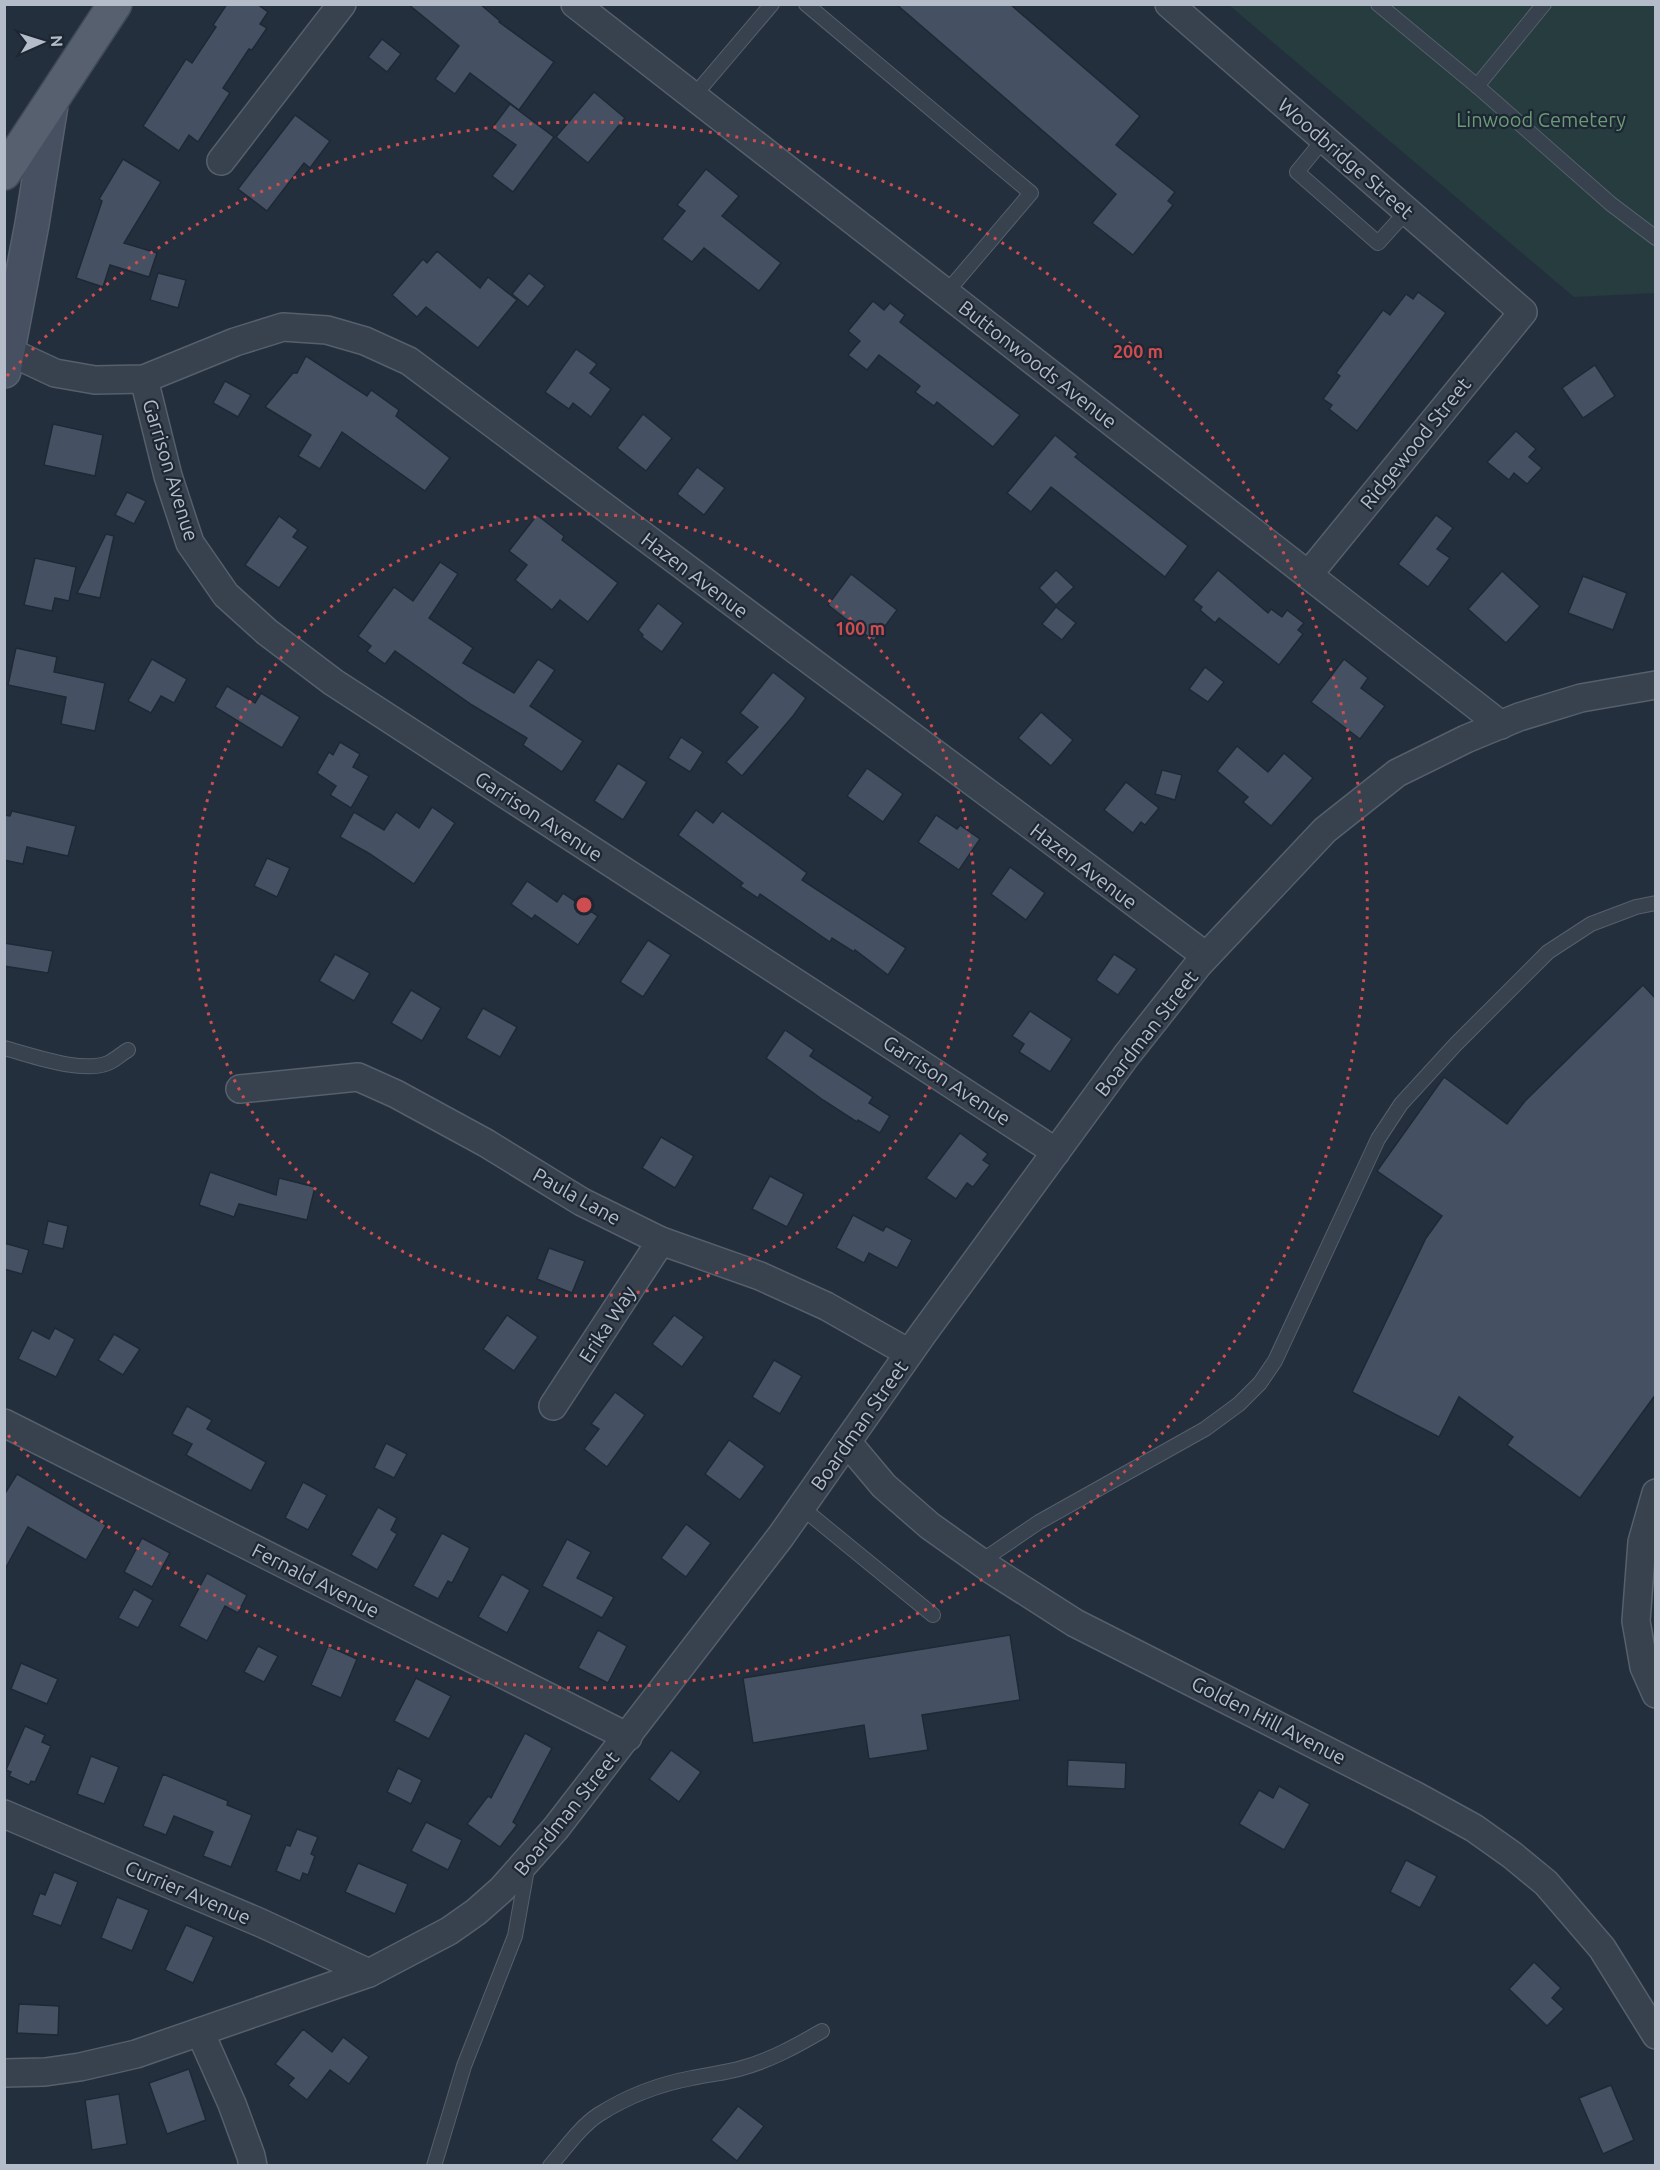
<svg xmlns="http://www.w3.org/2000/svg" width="1660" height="2170" viewBox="0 0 1660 2170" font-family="Ubuntu,sans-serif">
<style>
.green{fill:#263c3f}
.building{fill:#455162;stroke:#1f2835;stroke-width:1.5}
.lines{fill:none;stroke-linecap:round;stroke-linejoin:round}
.service-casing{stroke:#565f6c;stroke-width:16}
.minor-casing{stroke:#565f6c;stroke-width:30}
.secondary-casing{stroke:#565f6c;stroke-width:36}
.primary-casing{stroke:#414a57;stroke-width:36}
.service{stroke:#38414e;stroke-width:14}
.minor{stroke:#38414e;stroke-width:27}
.secondary{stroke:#465061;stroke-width:33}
.primary{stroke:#56606e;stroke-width:33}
.ring{fill:none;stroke:#ce4d50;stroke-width:3;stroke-dasharray:3 6}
.labels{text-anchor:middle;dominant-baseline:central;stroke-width:4.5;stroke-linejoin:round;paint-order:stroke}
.park-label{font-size:20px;fill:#6b9a76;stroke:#1d2633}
.street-label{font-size:20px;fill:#b4bcc9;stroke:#1d2633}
.centre{fill:#ce4d50;stroke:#1d2633;stroke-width:3}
.ring-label{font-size:18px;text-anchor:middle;font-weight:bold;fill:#ce4d50;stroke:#1d2633;stroke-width:4.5;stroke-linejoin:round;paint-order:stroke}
</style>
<rect width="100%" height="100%" fill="#242f3e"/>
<!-- green -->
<polygon class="green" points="1229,5 1655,5 1655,293 1574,297"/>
<!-- building -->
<g class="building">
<polygon points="227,4 257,4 268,12 260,24 267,28 252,50 249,49 223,88 230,93 198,142 189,135 179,151 143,126 186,59 192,63 216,27 213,25"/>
<polygon points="408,4 480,4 500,21 499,22 554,62 519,110 470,73 455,94 435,79 459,46"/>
<polygon points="896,4 1010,4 1140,116 1116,145 1175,192 1168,201 1173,205 1133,255 1092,223 1116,194"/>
<polygon points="382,39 401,54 387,72 368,57"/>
<polygon points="594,92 625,118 588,163 556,137"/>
<polygon points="510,104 554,137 513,192 492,176 516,145 492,128"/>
<polygon points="295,115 330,141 310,168 304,163 267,211 238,189"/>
<polygon points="123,159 161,182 124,243 157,253 149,277 110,265 103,287 76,278 102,201 99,199"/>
<polygon points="706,169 739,196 722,216 781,263 759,291 704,248 692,262 662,239 685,211 677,205"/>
<polygon points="437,251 480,288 488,277 517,300 478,348 426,307 417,317 392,295 423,259 427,263"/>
<polygon points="158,273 186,280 178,308 150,300"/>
<polygon points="529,273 545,286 528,307 512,294"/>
<polygon points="1418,292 1446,313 1357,431 1329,409 1332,405 1323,399 1340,376 1336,373 1383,310 1390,315 1406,294 1413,299"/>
<polygon points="873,301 884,310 890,303 905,315 900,322 1020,415 993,447 937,402 934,406 915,392 920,386 879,355 867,370 848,355 860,341 848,331"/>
<polygon points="576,349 597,364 590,373 611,389 591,417 573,403 569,409 545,392"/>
<polygon points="306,356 367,396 371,390 399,410 396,416 450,458 425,491 342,432 320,469 298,456 311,435 265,407 293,373 297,373"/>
<polygon points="1595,365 1615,396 1583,418 1562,388"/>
<polygon points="225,381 251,395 238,417 213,403"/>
<polygon points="643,414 672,438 646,471 617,448"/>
<polygon points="53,424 103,435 95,476 44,465"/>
<polygon points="1516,431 1536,449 1529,457 1542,468 1527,484 1514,473 1509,480 1487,462"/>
<polygon points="1055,435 1078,454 1075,457 1188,546 1165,577 1051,487 1031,512 1007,493"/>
<polygon points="697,467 725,488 704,515 677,494"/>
<polygon points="127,492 146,501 134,524 115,515"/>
<polygon points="537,515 564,536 562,540 618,583 588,622 560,600 552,610 515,580 527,565 509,551"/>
<polygon points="1436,515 1453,528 1437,549 1450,558 1428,587 1398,564"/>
<polygon points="279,516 298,530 293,537 308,547 279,588 245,565"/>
<polygon points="106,534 114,536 100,598 77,593"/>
<polygon points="35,558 76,567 69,601 55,598 52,611 24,605"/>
<polygon points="440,562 458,574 429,618 473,648 463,663 514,693 538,659 555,670 530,706 583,741 562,772 523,745 527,738 472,705 395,651 385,664 367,651 371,646 358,636 394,587 413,601"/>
<polygon points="1056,570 1074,587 1056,605 1039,588"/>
<polygon points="1218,570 1268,613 1271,609 1282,617 1287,610 1304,623 1298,630 1303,634 1279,665 1219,618 1215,623 1200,610 1202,607 1193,600"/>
<polygon points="1502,571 1540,606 1506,643 1468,609"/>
<polygon points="851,574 897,610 874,641 828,605"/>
<polygon points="1583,576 1627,593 1613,630 1568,613"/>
<polygon points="658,603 683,623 662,652 642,637 643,635 638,630"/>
<polygon points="1056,607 1076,623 1062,640 1042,624"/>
<polygon points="16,648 57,657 54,672 105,683 95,731 61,724 66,697 8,685"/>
<polygon points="152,659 187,679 174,703 161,696 151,713 128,701"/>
<polygon points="1344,659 1368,678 1361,688 1385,706 1360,739 1311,702"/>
<polygon points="1205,667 1224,682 1208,702 1189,689"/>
<polygon points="773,672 806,698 793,716 742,776 726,762 758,727 740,713"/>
<polygon points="227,686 255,703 261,693 300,717 282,748 215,707"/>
<polygon points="1041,712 1073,740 1051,766 1018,738"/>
<polygon points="681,737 703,752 690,772 668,758"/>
<polygon points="340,742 360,754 353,767 369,776 351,808 330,795 336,786 317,773 329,752 333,755"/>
<polygon points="1237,746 1268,772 1284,753 1313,778 1271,826 1243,802 1248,797 1217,771"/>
<polygon points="618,763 647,782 623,820 594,801"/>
<polygon points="867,768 903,794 883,822 847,796"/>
<polygon points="1162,770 1182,775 1175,800 1155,794"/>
<polygon points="1126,782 1159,808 1145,825 1141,822 1133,833 1104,810"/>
<polygon points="432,807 455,823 414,884 370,854 340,837 354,812 384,830 396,812 419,828"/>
<polygon points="696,810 713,823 722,811 807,873 802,880 906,948 888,975 855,950 854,952 832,938 830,942 760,894 758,898 740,886 743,883 678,835"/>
<polygon points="12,811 76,826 68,856 27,847 23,864 4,860 4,815 10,816"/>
<polygon points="936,815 957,829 960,825 980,839 959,870 918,842"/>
<polygon points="267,858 290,868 277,897 254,886"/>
<polygon points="1010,867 1045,893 1026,920 991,894"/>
<polygon points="527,881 557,902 563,893 598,916 578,945 535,915 532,919 511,904"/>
<polygon points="648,940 671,955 643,997 620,982"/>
<polygon points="4,943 53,951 48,973 4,966"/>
<polygon points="335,954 370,973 354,1001 319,981"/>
<polygon points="1114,954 1137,969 1118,995 1096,980"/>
<polygon points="1643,985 1656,999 1656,1394 1580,1498 1507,1445 1513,1437 1459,1397 1439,1437 1352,1392 1426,1238 1442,1216 1377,1171 1444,1077 1507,1124 1525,1101"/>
<polygon points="411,990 441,1008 422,1041 391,1023"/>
<polygon points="483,1008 517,1027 500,1057 466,1038"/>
<polygon points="1030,1011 1072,1039 1050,1072 1019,1052 1024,1044 1012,1036"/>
<polygon points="785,1030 814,1050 810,1056 873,1097 869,1103 890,1116 880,1133 858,1120 857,1122 823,1100 766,1058"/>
<polygon points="960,1133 988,1154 983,1160 990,1165 973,1187 967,1183 956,1199 926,1178"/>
<polygon points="661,1137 694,1156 675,1188 642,1168"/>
<polygon points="210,1172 276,1195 279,1178 315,1187 307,1220 239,1204 234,1217 199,1205"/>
<polygon points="770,1176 804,1194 787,1227 752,1209"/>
<polygon points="853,1215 883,1231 886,1226 912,1240 897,1268 869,1253 864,1263 836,1248"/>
<polygon points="48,1221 68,1226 63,1249 43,1244"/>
<polygon points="4,1243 29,1250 22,1274 4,1269"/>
<polygon points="549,1248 585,1261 572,1293 537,1279"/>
<polygon points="507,1315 538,1337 514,1371 483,1349"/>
<polygon points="674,1315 704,1337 682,1367 652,1344"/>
<polygon points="55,1328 75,1339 56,1377 18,1359 32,1330 49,1339"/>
<polygon points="114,1334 140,1349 123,1375 98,1360"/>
<polygon points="774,1360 802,1376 780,1414 752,1397"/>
<polygon points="615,1392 645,1415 607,1467 584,1449 599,1429 591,1424"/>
<polygon points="187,1406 212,1420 207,1429 266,1462 251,1491 186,1455 192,1444 172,1434"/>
<polygon points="729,1440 765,1466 740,1500 705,1474"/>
<polygon points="386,1443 407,1454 394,1478 374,1468"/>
<polygon points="17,1474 106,1525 86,1560 28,1527 4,1571 4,1495"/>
<polygon points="303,1482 327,1495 308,1530 285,1518"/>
<polygon points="378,1507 397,1518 391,1530 397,1534 377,1570 351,1555"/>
<polygon points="686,1524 711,1543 686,1577 661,1558"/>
<polygon points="442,1533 470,1548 452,1583 448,1581 438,1599 413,1586"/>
<polygon points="142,1538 170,1553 152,1587 124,1572"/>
<polygon points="567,1539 591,1552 577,1578 614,1597 602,1618 542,1586"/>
<polygon points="207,1573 247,1595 238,1613 225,1606 207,1641 179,1626"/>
<polygon points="502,1574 530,1590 507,1633 478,1617"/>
<polygon points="134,1589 153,1600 138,1628 118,1618"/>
<polygon points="598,1630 627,1646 608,1683 578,1668"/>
<polygon points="1010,1635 1020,1700 922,1715 928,1750 869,1759 864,1725 753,1743 743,1678"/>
<polygon points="258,1646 278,1656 264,1682 244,1672"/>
<polygon points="328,1646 357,1659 341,1698 311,1685"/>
<polygon points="21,1663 58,1679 47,1704 11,1689"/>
<polygon points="416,1678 451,1696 429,1739 394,1721"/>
<polygon points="25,1726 45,1735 42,1742 51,1746 35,1782 31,1781 29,1785 9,1776 11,1772 6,1770"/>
<polygon points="525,1733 552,1748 513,1822 517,1825 500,1847 467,1824 488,1796 491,1798"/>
<polygon points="671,1750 701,1772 679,1802 649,1779"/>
<polygon points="91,1756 119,1767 104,1804 77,1794"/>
<polygon points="1068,1760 1126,1763 1125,1789 1067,1786"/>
<polygon points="398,1768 422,1780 411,1804 387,1792"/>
<polygon points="163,1774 228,1801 227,1805 252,1815 231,1867 203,1856 213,1832 174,1816 166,1835 143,1826"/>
<polygon points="1279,1786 1310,1804 1284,1850 1239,1824 1259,1790 1273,1798"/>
<polygon points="426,1822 462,1840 448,1870 411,1851"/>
<polygon points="297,1829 318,1837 311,1854 315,1856 308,1875 303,1873 300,1881 276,1871 286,1845 290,1846"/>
<polygon points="1406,1860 1437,1876 1420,1908 1390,1892"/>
<polygon points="358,1863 408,1884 395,1914 345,1892"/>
<polygon points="54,1872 78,1882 61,1926 32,1915 40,1893 45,1895"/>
<polygon points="117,1897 149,1910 132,1951 101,1938"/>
<polygon points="186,1925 214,1937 193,1983 165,1970"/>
<polygon points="1534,1962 1561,1988 1552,1998 1564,2009 1547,2026 1509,1989"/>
<polygon points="19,2004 59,2006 58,2035 17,2033"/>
<polygon points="303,2029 332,2052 343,2037 369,2057 349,2084 330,2070 307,2100 288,2085 294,2078 275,2064"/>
<polygon points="189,2069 206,2120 167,2134 149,2083"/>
<polygon points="1611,2085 1634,2140 1603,2154 1579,2098"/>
<polygon points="119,2094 127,2144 92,2150 85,2100"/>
<polygon points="738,2106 764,2126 737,2161 711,2140"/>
</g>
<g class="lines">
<defs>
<g id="service">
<polyline points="806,4 1031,193 946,293"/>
<polyline points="1378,4 1477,86 1611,204 1656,238"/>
<polyline points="1477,86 1544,4"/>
<polyline points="693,97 772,4"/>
<polyline points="1324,139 1297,172 1378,243 1407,211"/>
<path d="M4 1048C31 1055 82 1074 108 1063 115 1060 121 1054 128 1050"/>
<polyline points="801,1507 933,1615"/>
<polyline points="980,1562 1039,1522 1205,1429 1239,1404 1260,1383 1275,1361 1378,1139 1401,1104 1456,1044 1548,952 1591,924 1636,907 1656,903"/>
<polyline points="434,2166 464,2066 515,1936 527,1869"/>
<path d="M550 2166C565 2149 580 2127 598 2115 626 2097 660 2084 692 2078 709 2074 726 2073 742 2068 771 2060 796 2046 822 2031"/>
</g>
<g id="minor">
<polyline points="575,4 1501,725"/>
<polyline points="1169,4 1523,312 1308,575"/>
<polyline points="221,161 342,4"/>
<polyline points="8,351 55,373 95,380 144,379 235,342 283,327 327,330 365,341 409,361 1206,956"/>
<polyline points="144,379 168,476 190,543 226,595 267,632 333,682 1056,1152"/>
<polyline points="240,1089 358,1077 396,1094 486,1143 582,1202 661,1241 760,1276 826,1306 909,1353"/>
<polyline points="553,1406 661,1241"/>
<polyline points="4,1423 628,1737"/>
<polyline points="847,1442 884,1486 930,1526 992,1570 1075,1623 1416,1796 1474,1828 1512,1855 1546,1883 1602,1948 1656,2035"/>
<polyline points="1656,1493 1642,1542 1636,1621 1644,1667 1656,1694"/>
<polyline points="4,1814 261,1923 369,1973"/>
<polyline points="200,2032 232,2104 251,2156 253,2166"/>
<polyline points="4,2073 45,2072 80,2067 136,2054 369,1973 449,1931 476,1912 502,1889 556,1828 781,1536 922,1335 1126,1056 1198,965 1325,830 1397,773 1466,739 1519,717 1581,698 1656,685"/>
</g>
<polyline id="secondary" points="4,371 32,224 51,105"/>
<polyline id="primary" points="4,173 115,4"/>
</defs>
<!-- service casing -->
<use href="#service" class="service-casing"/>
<!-- minor casing -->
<use href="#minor" class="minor-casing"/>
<!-- secondary casing -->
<use href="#secondary" class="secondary-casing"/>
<!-- primary casing -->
<use href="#primary" class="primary-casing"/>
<!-- service -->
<use href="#service" class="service"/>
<!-- minor -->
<use href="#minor" class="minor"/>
<!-- secondary -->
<use href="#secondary" class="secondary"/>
<!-- primary -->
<use href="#primary" class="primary"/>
</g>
<!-- distance rings -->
<g class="ring">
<circle cx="584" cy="905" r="391"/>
<path d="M7 376A783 783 0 1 1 7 1434"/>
</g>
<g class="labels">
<!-- park labels -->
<g class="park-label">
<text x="1541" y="119">Linwood Cemetery</text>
</g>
<!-- street labels -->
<g class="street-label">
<text transform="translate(1346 158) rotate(41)">Woodbridge Street</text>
<text transform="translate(1038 364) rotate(38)">Buttonwoods Avenue</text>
<text transform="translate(1415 443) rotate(-51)">Ridgewood Street</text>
<text transform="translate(171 470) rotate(73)">Garrison Avenue</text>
<text transform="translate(695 575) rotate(37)">Hazen Avenue</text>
<text transform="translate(539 816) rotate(33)">Garrison Avenue</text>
<text transform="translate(1084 866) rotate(37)">Hazen Avenue</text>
<text transform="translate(1146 1033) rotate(-52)">Boardman Street</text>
<text transform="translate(947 1080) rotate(33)">Garrison Avenue</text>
<text transform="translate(577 1196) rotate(29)">Paula Lane</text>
<text transform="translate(607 1324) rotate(-57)">Erika Way</text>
<text transform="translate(859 1425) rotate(-55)">Boardman Street</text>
<text transform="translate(316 1580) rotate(27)">Fernald Avenue</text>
<text transform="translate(1269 1720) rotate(27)">Golden Hill Avenue</text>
<text transform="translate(566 1813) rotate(-51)">Boardman Street</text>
<text transform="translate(188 1892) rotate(23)">Currier Avenue</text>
</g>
</g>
<circle cx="584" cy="905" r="9" class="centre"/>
<g class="ring-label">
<text x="1138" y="358">200 m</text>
<text x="860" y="635">100 m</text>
</g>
<!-- border -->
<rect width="1660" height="2170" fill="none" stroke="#b4bcc9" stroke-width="12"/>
<!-- north arrow -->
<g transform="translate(42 42) rotate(87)" stroke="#1d2633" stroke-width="4.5" paint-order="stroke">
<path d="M0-4.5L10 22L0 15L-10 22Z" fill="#b4bcc9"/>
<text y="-9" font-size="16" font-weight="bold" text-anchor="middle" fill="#b4bcc9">N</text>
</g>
</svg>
